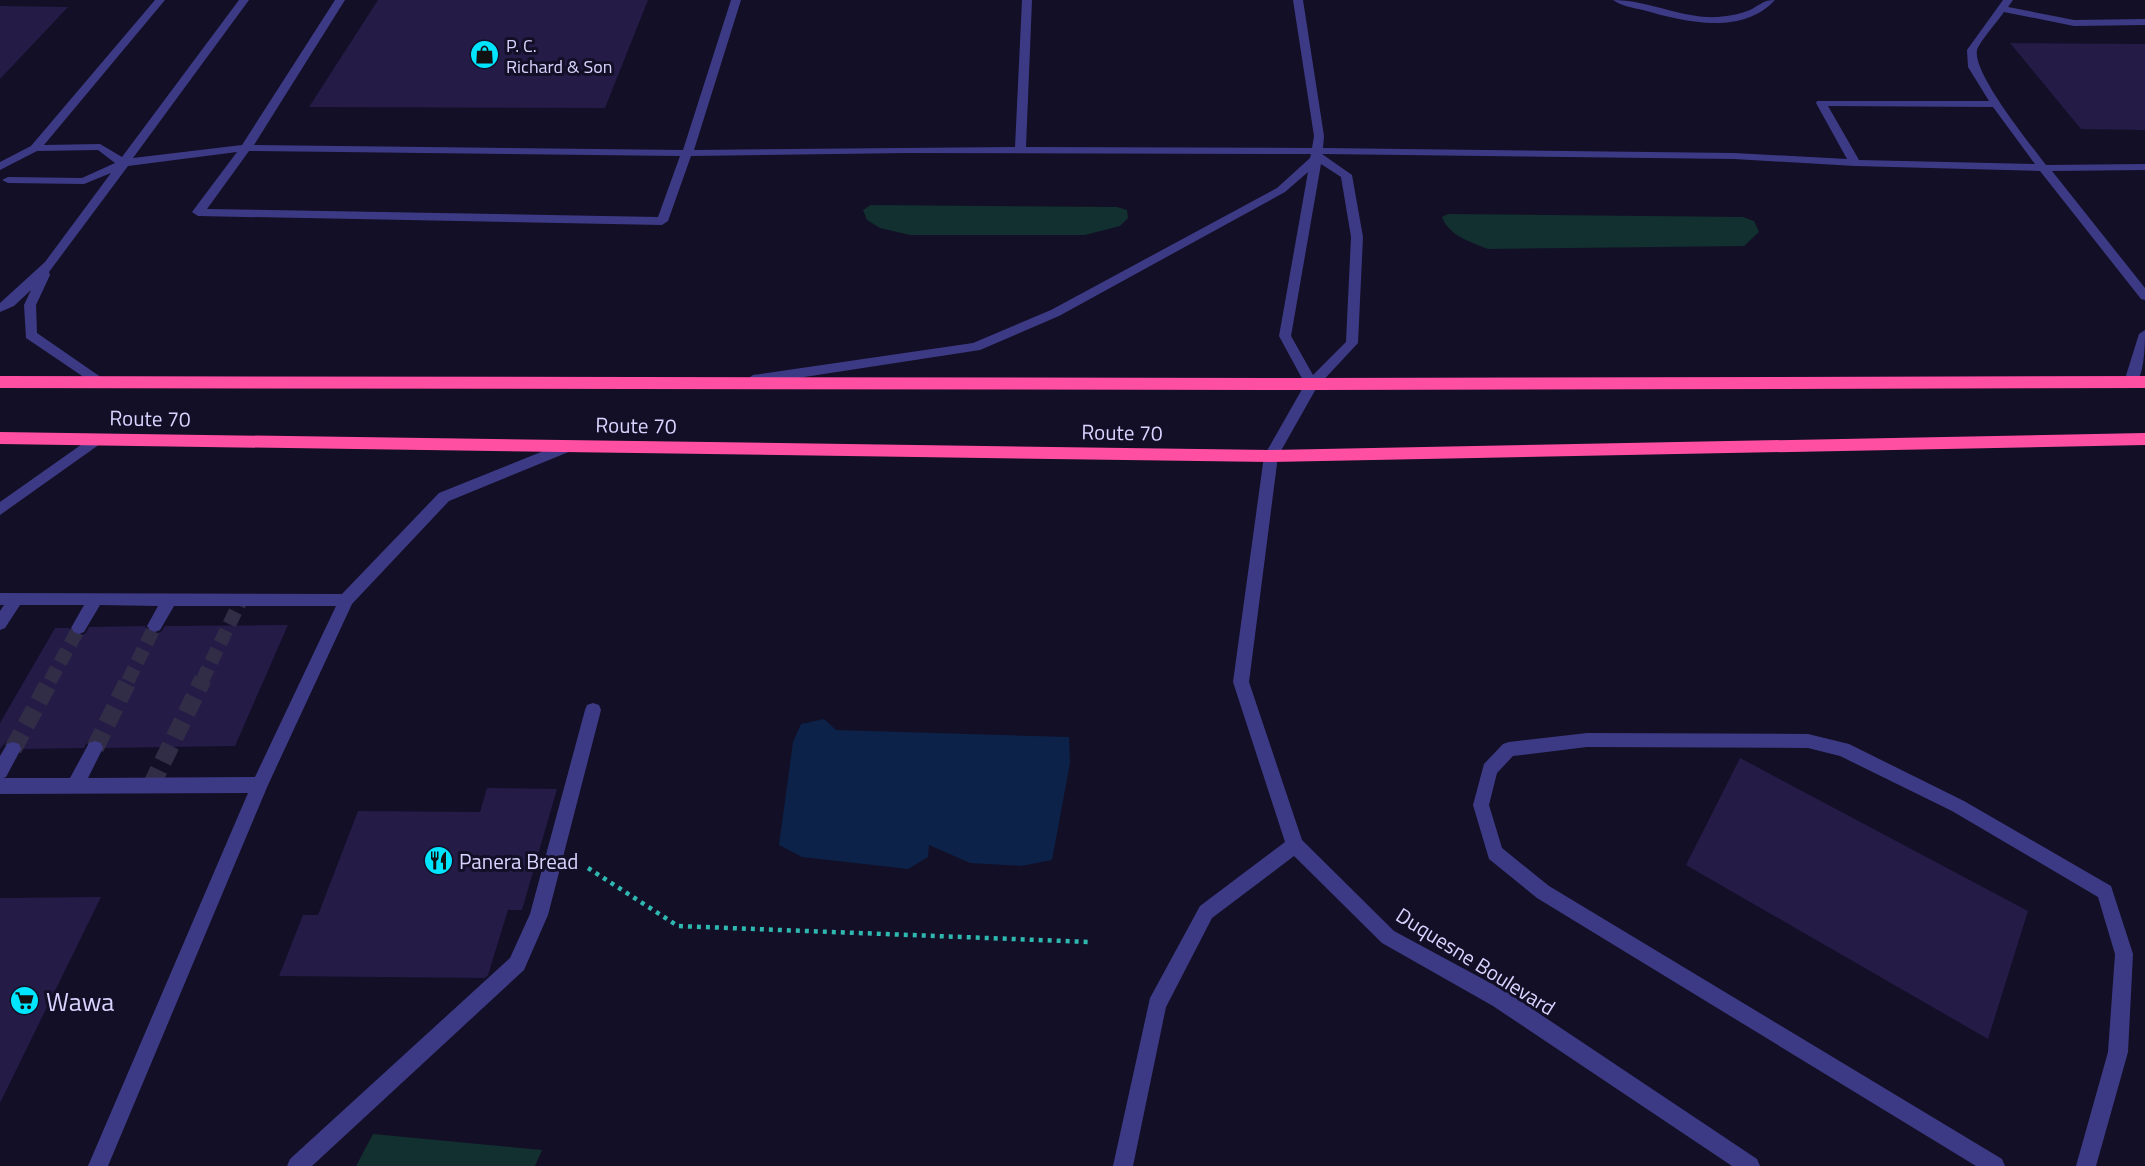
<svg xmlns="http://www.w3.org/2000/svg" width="2145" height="1166" viewBox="0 0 2145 1166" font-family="'Titillium Web',sans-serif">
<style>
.green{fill:#12302f}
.water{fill:#0c2248}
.building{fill:#241b47}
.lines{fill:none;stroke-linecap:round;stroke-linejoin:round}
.minor-tunnel-far1{stroke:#312d47;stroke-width:14;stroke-dasharray:14 7;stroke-linecap:butt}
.minor-tunnel{stroke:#312d47;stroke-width:18;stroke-dasharray:18 9;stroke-linecap:butt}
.path{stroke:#2fb8b0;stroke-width:4.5;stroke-dasharray:4 5;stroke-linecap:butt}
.minor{fill:#3d3a85;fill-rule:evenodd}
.highway{fill:#ff4fa3;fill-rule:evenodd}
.labels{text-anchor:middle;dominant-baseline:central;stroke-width:6;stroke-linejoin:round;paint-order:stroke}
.far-poi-label{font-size:18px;fill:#d9d4ff;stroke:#130f26;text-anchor:start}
.street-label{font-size:21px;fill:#d9d4ff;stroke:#130f26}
.poi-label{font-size:21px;fill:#d9d4ff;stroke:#130f26;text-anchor:start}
.near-poi-label{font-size:26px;fill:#d9d4ff;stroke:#130f26;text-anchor:start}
</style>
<rect width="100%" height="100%" fill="#130f26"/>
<!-- green -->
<g class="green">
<polygon points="871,205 1117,207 1127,210 1128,218 1120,226 1085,235 910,235 880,228 867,220 863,210"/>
<path d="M1448 214 1743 217 1754 221 1759 232 1744 246 1488 249C1471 242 1449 236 1442 217Z"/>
<polygon points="373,1134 542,1150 535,1166 356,1166"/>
</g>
<!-- water -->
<polygon class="water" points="824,719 836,730 1069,737 1070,763 1052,860 1021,866 970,863 929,845 928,857 908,869 802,857 779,845 793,742 801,724"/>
<!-- building -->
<g class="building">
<polygon points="378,0 648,0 605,108 309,107"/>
<polygon points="0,6 68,7 0,79"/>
<polygon points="2010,43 2145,44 2145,130 2081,129"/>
<polygon points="288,625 235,746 105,748 102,741 94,739 87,742 84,748 23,749 20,742 12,740 6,742 0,749 0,723 55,628 69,628 73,634 80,636 86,633 89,627 145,626 149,632 156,634 162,631 165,626"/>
<polygon points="1740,758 2028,911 1988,1039 1686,865"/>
<polygon points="487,788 557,789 522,910 508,910 488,975 485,978 279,976 303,915 318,915 358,811 480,812"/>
<polygon points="101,897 0,1103 0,898"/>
</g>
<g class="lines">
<!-- minor-tunnel-far1 -->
<g class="minor-tunnel-far1">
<polyline points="50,681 79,628"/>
<polyline points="128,681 155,626"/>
<polyline points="202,681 241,600"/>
</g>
<!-- minor-tunnel -->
<g class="minor-tunnel">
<polyline points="95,748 129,679"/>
<polyline points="13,749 51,679"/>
<polyline points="151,786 203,679"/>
</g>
<!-- path -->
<polyline class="path" points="588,868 678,926 1090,942"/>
<!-- minor -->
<g class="minor">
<path d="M155 0H165L44 145 100 144 122 157 239 0H249L133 158 242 145 335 0H345L254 145 683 150 731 0H741L694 150 1015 147 1022 0H1032L1026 147 1312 148 1314 136 1293 0H1303L1324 136 1323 148 1734 153 1847 159 1816 103 1817 101H1989L1968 67 1967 50 2003 0H2013L2008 7 2074 20 2145 19V25L2074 26 2004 12C1998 21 1980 41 1977 50 1972 73 2031 145 2046 165L2145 164V170L2052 171 2145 288V300L2141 299 2040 171 1855 166 1734 159 1322 154 1352 175 1363 237 1358 343 1317 387 1278 456 1249 682 1302 840 1394 931 1507 992 1757 1159 1760 1166H1732L1493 1006 1382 943 1294 856 1212 918 1166 1007 1133 1166H1113L1150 998 1200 906 1285 842 1233 682 1264 456 1305 384 1279 336 1308 172 1285 192 1059 316 980 350 753 385 746 380 753 375 973 343 1051 310 1277 188 1310 158 1311 154 907 153 691 156 668 221 662 225 198 216 192 212 237 152 128 166 49 272 50 275 36 305 37 333 105 380 107 383 105 386 100 388 26 338 24 305 31 290 14 306 0 312V303L45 262 111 173 84 184 8 183 2 180 8 177 82 178 115 163 98 150 37 151 0 170V162L31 146ZM1828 106 1993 107 2035 164 1859 160ZM249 151 680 156 658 217 207 209ZM1321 164 1341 177 1351 237 1346 342 1313 375 1291 336Z"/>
<path d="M1613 0C1649 0 1682 19 1718 17 1729 16 1740 14 1750 10 1760 5 1763 0 1775 0 1742 36 1684 22 1643 10 1634 8 1621 6 1613 0Z"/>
<path d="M2145 330C2145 343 2145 382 2131 387L2124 382 2139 334Z"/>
<polygon points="95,435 100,436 102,440 100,444 0,515 0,502"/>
<polygon points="566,442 573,447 571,451 449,501 352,604 268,785 108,1166 88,1166 248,793 0,794 0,756 7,744 13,742 19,744 21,749 6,777 3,778 70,778 89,743 95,741 101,743 103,748 88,778 255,777 336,606 174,606 160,630 155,632 150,630 147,626 158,606 100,605 84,632 79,634 74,632 71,628 84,605 20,605 5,628 0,630 0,611 4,605 0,605 0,593 342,594 439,493"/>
<polygon points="593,703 599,705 601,710 548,915 524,970 312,1166 287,1166 290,1159 510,958 530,914 585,710 587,705"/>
<polygon points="1587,733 1808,734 1849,744 1964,801 2111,886 2133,954 2128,1052 2096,1166 2076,1166 2108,1052 2115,954 2098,897 1952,811 1840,756 1808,748 1587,747 1513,756 1497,773 1489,805 1502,848 1549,886 2002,1159 2005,1166 1976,1166 1537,898 1489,859 1473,805 1484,764 1503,744 1509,742"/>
</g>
<!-- highway -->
<g class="highway">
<polygon points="0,376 1312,378 2145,376 2145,388 1312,390 0,388"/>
<polygon points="0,432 1271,450 2145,433 2145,445 1271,462 0,444"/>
</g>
</g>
<!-- icons -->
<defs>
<symbol id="shop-disc" viewBox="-11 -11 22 22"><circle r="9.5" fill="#00e5ff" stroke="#130f26"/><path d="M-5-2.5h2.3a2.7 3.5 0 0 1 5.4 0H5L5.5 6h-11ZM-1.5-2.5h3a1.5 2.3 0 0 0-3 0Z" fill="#111"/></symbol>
<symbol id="restaurant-disc" viewBox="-11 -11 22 22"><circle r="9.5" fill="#00e5ff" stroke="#130f26"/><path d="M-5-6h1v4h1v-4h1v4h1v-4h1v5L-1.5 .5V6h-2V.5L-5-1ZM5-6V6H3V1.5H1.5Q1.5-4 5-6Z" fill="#111"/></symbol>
<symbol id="supermarket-disc" viewBox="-11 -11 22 22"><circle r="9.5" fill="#00e5ff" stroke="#130f26"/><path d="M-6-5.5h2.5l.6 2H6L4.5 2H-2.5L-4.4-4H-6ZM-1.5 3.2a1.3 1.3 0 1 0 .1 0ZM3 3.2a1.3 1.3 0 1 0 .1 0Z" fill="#111"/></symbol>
</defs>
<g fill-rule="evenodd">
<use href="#shop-disc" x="468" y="38" width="33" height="33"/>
<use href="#restaurant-disc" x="422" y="844" width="33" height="33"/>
<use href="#supermarket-disc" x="8" y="984" width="33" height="33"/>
</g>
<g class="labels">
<!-- far-poi labels -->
<g class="far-poi-label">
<text x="506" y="45">P. C.<tspan x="506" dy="21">Richard &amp; Son</tspan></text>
</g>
<!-- street labels -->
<g class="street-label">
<text transform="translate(150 418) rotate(1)">Route 70</text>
<text transform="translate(636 425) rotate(1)">Route 70</text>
<text transform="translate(1122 432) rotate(1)">Route 70</text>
<text transform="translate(1476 961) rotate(32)">Duquesne Boulevard</text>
</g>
<!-- poi labels -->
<g class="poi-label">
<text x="459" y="861">Panera Bread</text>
</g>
<!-- near-poi labels -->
<g class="near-poi-label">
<text x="46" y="1001">Wawa</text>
</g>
</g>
</svg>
